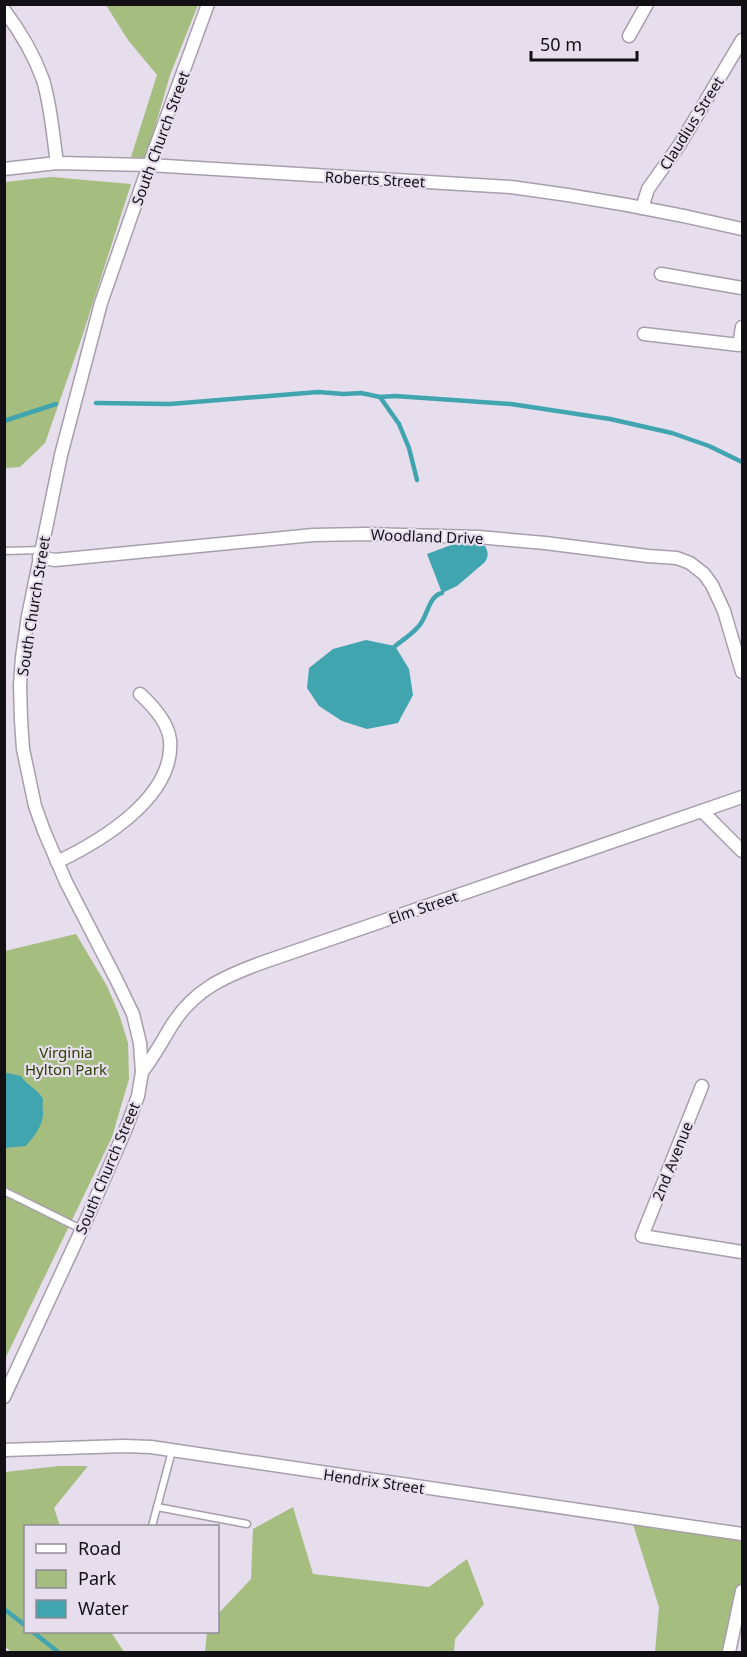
<svg xmlns="http://www.w3.org/2000/svg" width="747" height="1657" viewBox="0 0 747 1657" font-family="'Noto Sans',sans-serif">
<style>
.green{fill:#a5bd7e}
.water{fill:#41a5b0}
.lines{fill:none;stroke-linecap:round;stroke-linejoin:round}
.stream{stroke:#41a5b0;stroke-width:4.5}
.service-casing{stroke:#a79ead;stroke-width:9}
.minor-casing{stroke:#a79ead;stroke-width:15}
.service{stroke:#fff;stroke-width:6}
.minor{stroke:#fff;stroke-width:12}
.labels{text-anchor:middle;dominant-baseline:central;stroke-width:4.5;stroke-linejoin:round;paint-order:stroke}
.street-label{font-size:15px;fill:#131015;stroke:#e6dded}
.park-label{font-size:15px;fill:#2d4000;stroke:#e6dded}
</style>
<rect width="100%" height="100%" fill="#e6dded"/>
<!-- green -->
<g class="green">
<polygon points="106,5 198,5 170,75 146,158 131,157 157,75 128,40"/>
<polygon points="51,177 131,184 81,340 45,443 20,467 5,468 5,182"/>
<polygon points="76,934 107,986 119,1014 128,1043 129,1079 112,1137 5,1359 5,951"/>
<polygon points="59,1466 88,1466 54,1508 60,1526 26,1526 26,1632 111,1632 124,1652 11,1652 5,1646 5,1472"/>
<polygon points="293,1507 313,1574 429,1587 467,1559 484,1604 455,1639 454,1652 205,1652 207,1632 218,1632 218,1614 251,1579 253,1529"/>
<polygon points="631,1518 742,1534 742,1591 729,1652 655,1652 659,1607"/>
</g>
<!-- water -->
<g class="water">
<path d="M473 542 485 546C488 552 489 555 485 562L457 586 442 593 427 554 451 545Z"/>
<polygon points="366,640 395,646 409,669 413,695 398,723 367,729 342,721 319,706 307,688 309,668 333,649"/>
<path d="M7 1073 21 1076C26 1085 38 1089 43 1099 42 1105 43 1109 43 1115 42 1127 34 1136 26 1146L5 1148 4 1074Z"/>
</g>
<g class="lines">
<!-- stream -->
<g class="stream">
<polyline points="380,397 399,424 409,448 417,480"/>
<polyline points="96,403 170,404 318,392 344,394 361,393 380,397 395,396 511,404 610,419 672,433 709,446 742,462"/>
<polyline points="4,421 56,404"/>
<path d="M395 646C403 640 412 634 418 627 428 617 428 596 442 593"/>
<polyline points="4,1609 26,1626"/>
<polyline points="33,1632 58,1652"/>
</g>
<defs>
<g id="service">
<polyline points="4,551 41,550"/>
<polyline points="4,1191 81,1229"/>
<polyline points="157,1507 247,1524"/>
<polyline points="152,1526 172,1451"/>
</g>
<g id="minor">
<path d="M4 10C20 31 34 55 43 80 51 106 53 136 57 163"/>
<polyline points="629,36 647,4"/>
<path d="M4 169 57 163 149 165 511 187C589 197 666 211 742 229"/>
<polyline points="642,208 648,189 680,144 742,40"/>
<polyline points="661,274 742,288"/>
<polyline points="644,334 739,345 742,327"/>
<polyline points="39,557 55,560 313,535 367,534 478,537 545,543 648,556 677,558 690,563 704,574 712,585 724,611 742,672"/>
<polyline points="702,811 742,851"/>
<path d="M57 862C101 841 175 797 170 740 168 722 152 705 140 694"/>
<path d="M142 1072C154 1057 162 1041 172 1025 194 990 223 977 261 963L742 797"/>
<polyline points="702,1086 642,1236 742,1252"/>
<polyline points="4,1397 88,1216 127,1126 138,1096 142,1072 140,1043 133,1014 116,979 66,882 44,831 35,806 23,749 21,720 20,685 22,657 28,616 61,455 101,303 149,165 208,4"/>
<polyline points="4,1450 124,1446 151,1447 742,1534"/>
<polyline points="729,1652 742,1591"/>
</g>
</defs>
<!-- service casing -->
<use href="#service" class="service-casing"/>
<!-- minor casing -->
<use href="#minor" class="minor-casing"/>
<!-- service -->
<use href="#service" class="service"/>
<!-- minor -->
<use href="#minor" class="minor"/>
</g>
<g class="labels">
<!-- street labels -->
<g class="street-label">
<text transform="translate(691 123) rotate(-58)">Claudius Street</text>
<text transform="translate(160 138) rotate(-70)">South Church Street</text>
<text transform="translate(375 179) rotate(3)">Roberts Street</text>
<text transform="translate(427 536) rotate(2)">Woodland Drive</text>
<text transform="translate(33 606) rotate(-81)">South Church Street</text>
<text transform="translate(423 907) rotate(-19)">Elm Street</text>
<text transform="translate(672 1161) rotate(-68)">2nd Avenue</text>
<text transform="translate(107 1168) rotate(-67)">South Church Street</text>
<text transform="translate(374 1481) rotate(8)">Hendrix Street</text>
</g>
<!-- park labels -->
<g class="park-label">
<text x="66" y="1052">Virginia<tspan x="66" dy="17">Hylton Park</tspan></text>
</g>
</g>
<!-- border -->
<rect width="747" height="1657" fill="none" stroke="#131015" stroke-width="12"/>
<!-- legend -->
<rect x="24" y="1525" width="195" height="108" fill="#e6dded" stroke="#928b97" stroke-width="1.5"/>
<rect x="36" y="1544" width="30" height="9" fill="#ffffff" stroke="#928b97" stroke-width="1.5"/>
<text x="78" y="1555" font-size="18" fill="#131015">Road</text>
<rect x="36" y="1570" width="30" height="18" fill="#a5bd7e" stroke="#928b97" stroke-width="1.5"/>
<text x="78" y="1585" font-size="18" fill="#131015">Park</text>
<rect x="36" y="1600" width="30" height="18" fill="#41a5b0" stroke="#928b97" stroke-width="1.5"/>
<text x="78" y="1615" font-size="18" fill="#131015">Water</text>
<!-- scale -->
<path d="M531 51v9h106v-9" fill="none" stroke="#131015" stroke-width="3"/>
<text x="540" y="51" font-size="18" fill="#131015" stroke="#e6dded" stroke-width="4.5" paint-order="stroke">50 m</text>
</svg>
